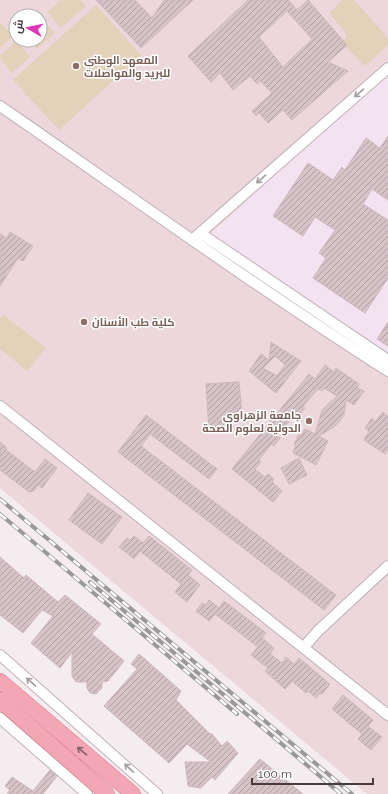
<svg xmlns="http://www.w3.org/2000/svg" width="388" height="794" viewBox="0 0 388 794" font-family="Raleway,Cairo,sans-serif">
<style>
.education{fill:#ecd8dc;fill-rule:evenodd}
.medical{fill:#f3e2ef}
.green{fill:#e3d1ba}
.building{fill:url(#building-hatch);stroke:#cfb7be;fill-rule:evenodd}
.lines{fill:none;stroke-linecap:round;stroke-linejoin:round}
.street-casing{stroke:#bfb0b4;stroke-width:12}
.primary-casing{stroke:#d7788b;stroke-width:16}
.street{stroke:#fff;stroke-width:10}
.primary{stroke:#f3a7b5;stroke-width:15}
.rail-casing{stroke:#999;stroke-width:4}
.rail{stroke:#fff;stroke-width:2.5;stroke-dasharray:8;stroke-linecap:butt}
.oneway{stroke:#a49d9e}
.oneway2{stroke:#846168}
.education-dot{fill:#8d6e63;stroke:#fff;stroke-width:1.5}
.labels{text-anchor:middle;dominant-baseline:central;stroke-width:3;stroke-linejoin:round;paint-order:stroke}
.education-label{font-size:11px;font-weight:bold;fill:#785e54;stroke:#fff;text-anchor:start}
</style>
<defs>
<pattern id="building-hatch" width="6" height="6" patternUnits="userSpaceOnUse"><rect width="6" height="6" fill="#d5c3c8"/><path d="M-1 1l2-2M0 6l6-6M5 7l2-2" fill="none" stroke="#afa0a4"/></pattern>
</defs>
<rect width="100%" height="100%" fill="#f4ecee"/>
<!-- education -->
<path class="education" d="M0 0H388V794H367L0 488ZM16 16H40V40H16Z"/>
<!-- medical -->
<polygon class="medical" points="388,73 388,355 210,234"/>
<!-- green -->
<g class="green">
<polygon points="61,0 80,0 86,6 61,28 47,12"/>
<polygon points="342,0 354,0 388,38 388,45 365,66 342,43 346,37 345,32 329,13"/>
<polygon points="96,5 141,55 59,130 13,80"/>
<polygon points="41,18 55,33 37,49 29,40 40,40"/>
<polygon points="0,22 13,36 0,48"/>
<polygon points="16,41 30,57 12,73 0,59 0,56"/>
<polygon points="4,315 46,348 27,371 0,349 0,319"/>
</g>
<!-- building -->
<g class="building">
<polygon points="96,0 135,0 152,18 164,0 193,0 141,48"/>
<path d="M248 0H288L297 10 308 0 347 45 328 62 348 71 292 120 283 110 268 123 259 113 256 116 252 111 272 93 260 81 257 84 250 76 233 90 220 73 211 82 188 56ZM287 11 312 39 283 67 259 37Z"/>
<polygon points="388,136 388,200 372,189 363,204 388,220 388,278 365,313 313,278 326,258 319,253 335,230 315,217 303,236 273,216 308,163 333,180 342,167 345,170 366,138 380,148"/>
<polygon points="10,232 33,246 23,261 18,258 0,286 0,234 7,238"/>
<polygon points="388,322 388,346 377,339"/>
<path d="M271 342 301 361 276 393 249 371 261 354 269 360ZM275 356 285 365 277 376 263 368Z"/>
<polygon points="325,365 334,372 336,368 359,384 357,388 364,391 354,405 346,400 344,415 340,421 334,427 319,436 328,441 316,465 293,453 296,444 294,444 299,434 301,436 305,429 315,434 322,410 337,396 324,388 322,391 318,389 303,406 305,408 298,416 295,414 277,436 280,438 274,446 271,444 259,460 261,462 255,469 265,477 268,474 274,479 272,482 282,491 273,502 232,469 309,374 315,379"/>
<polygon points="239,382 242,416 233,416 233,429 209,430 206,384"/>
<polygon points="383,412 388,416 388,450 385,454 364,440 369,431 365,428 372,418 375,422"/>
<polygon points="146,415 217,469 209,479 150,434 141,446 336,595 324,610 118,452"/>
<polygon points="0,442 7,448 6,450 35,472 45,459 57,468 42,488 38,485 34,491 29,492 0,470"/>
<polygon points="299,458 307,475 289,484 281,468"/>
<polygon points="88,493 122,517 102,544 69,520"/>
<polygon points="134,536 143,543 149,536 192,570 188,575 200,585 187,602 175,592 181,584 140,551 134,559 119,547 127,538 130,540"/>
<polygon points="0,557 24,578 26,575 58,602 65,595 101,624 92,634 124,661 108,681 102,682 102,688 96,694 90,693 87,688 87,682 76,682 72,676 72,652 60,668 31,643 53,616 42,610 23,633 0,615"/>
<polygon points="209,600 219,608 224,601 266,633 262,638 274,648 270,654 282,663 286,657 294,664 299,658 330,684 322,694 320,693 316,698 308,691 306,693 292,681 285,689 265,671 268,668 251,655 258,647 215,614 209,621 196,611 202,603 206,605"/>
<polygon points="139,654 181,691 176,700 210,734 211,733 222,746 227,741 238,753 215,780 212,777 201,788 188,786 185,762 211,762 187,744 169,763 104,706 137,669 131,664"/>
<polygon points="343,695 373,720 368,726 382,737 371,750 358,739 362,734 332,709"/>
<polygon points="260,759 303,794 228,794"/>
<polygon points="50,770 57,776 43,794 7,794 10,790 5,786 12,777 33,791"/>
</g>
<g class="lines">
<defs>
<g id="street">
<path d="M0 106C129 195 256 287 388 371"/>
<polyline points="200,233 388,360"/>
<polyline points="192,240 388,68"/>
<polyline points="0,406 388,715"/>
<polyline points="304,647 318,631 388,566"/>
<polyline points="0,655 157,794"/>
<polyline points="0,718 87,794"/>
</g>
<g id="primary">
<polyline points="0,681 133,794"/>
<polyline points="0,700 107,794"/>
</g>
</defs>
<!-- street casing -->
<use href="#street" class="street-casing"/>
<!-- primary casing -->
<use href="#primary" class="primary-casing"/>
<!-- street -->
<use href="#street" class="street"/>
<!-- primary -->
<use href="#primary" class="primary"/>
<defs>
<g id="rail">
<polyline points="0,499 352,794"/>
<polyline points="0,514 237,714"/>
<polyline points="90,582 341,794"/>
</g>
</defs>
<!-- rail casing -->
<use href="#rail" class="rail-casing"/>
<!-- rail -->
<use href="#rail" class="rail"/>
</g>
<!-- one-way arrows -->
<defs><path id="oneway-shaft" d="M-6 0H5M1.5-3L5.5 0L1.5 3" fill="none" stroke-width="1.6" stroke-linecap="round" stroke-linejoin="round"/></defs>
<g class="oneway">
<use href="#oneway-shaft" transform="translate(359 93) rotate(139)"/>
<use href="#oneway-shaft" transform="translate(261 179) rotate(139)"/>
<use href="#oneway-shaft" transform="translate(31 682) rotate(-139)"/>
<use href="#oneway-shaft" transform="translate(129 768) rotate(-137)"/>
</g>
<use class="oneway2" href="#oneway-shaft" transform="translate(82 751) rotate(-140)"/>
<!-- markers -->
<g class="education-dot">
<circle cx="76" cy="66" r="4"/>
<circle cx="84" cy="322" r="4"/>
<circle cx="309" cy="421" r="4"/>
</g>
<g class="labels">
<!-- education labels -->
<g class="education-label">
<text x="84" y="60">المعهد الوطني<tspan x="84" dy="13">للبريد والمواصلات</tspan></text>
<text x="92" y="322">كلية طب الأسنان</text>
<text x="301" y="415" text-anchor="end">جامعة الزهراوي<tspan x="301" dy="13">الدولية لعلوم الصحة</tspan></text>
</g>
</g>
<!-- north arrow -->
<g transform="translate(28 28) rotate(279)"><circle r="19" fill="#ffffff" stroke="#b6b1b2"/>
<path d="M0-3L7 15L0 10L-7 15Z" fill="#e137b6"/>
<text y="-6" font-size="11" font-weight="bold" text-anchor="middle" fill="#483b3e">ش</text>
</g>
<!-- scale -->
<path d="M252 778v6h121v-6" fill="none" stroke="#483b3e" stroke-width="2"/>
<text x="258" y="778" font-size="12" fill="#483b3e" stroke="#ffffff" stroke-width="3" paint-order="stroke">100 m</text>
</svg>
